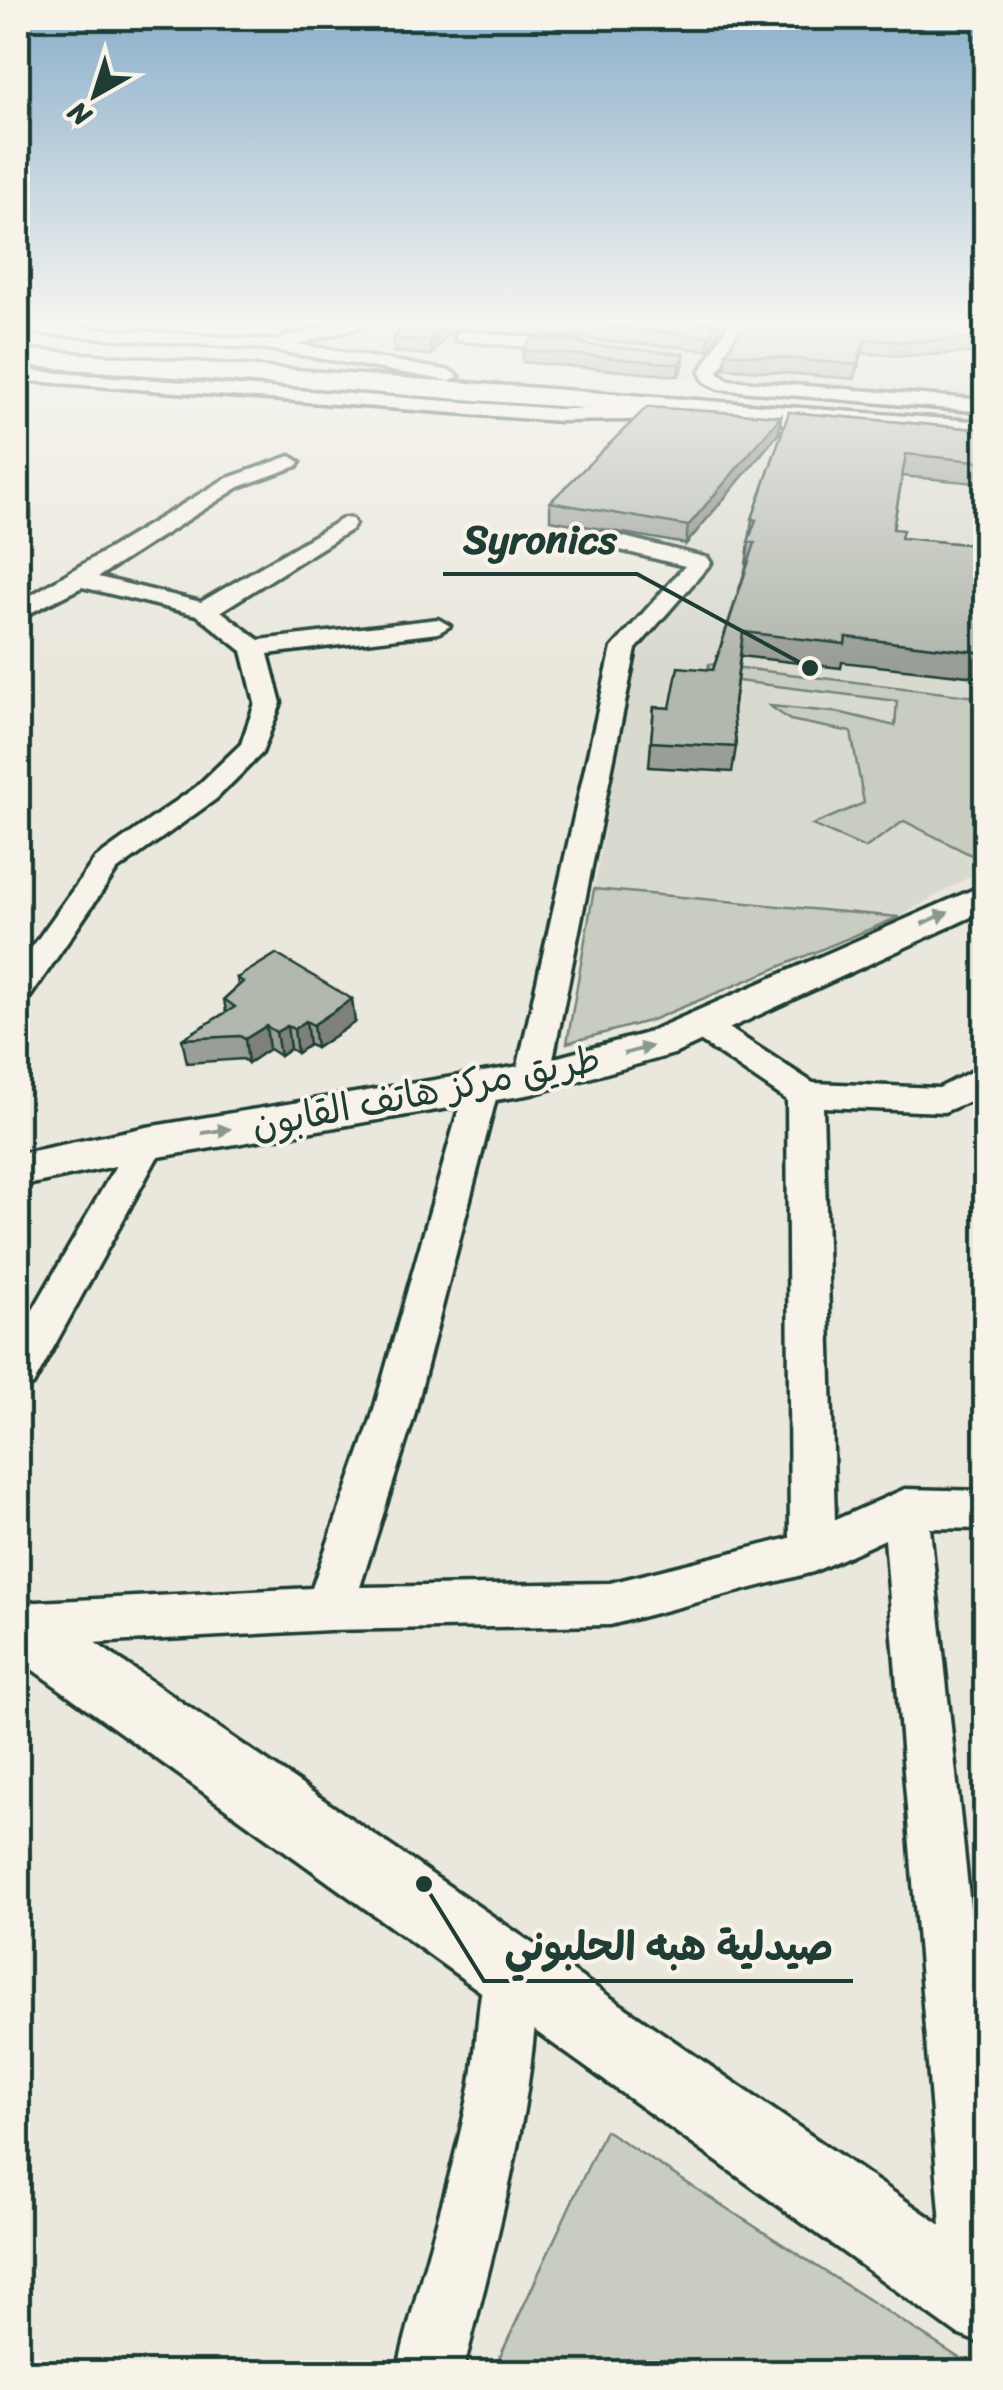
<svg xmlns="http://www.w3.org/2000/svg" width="1003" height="2390" viewBox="0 0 1003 2390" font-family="Sriracha,'Playpen Sans Arabic',sans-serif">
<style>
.built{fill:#d9dacf}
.green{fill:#c8ccc1;stroke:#74847a;stroke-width:2.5}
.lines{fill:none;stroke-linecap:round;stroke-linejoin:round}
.minor-casing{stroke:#1f3d34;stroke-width:7}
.major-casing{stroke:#1f3d34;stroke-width:7}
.highway-casing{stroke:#1f3d34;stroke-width:7}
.minor{fill:#f7f3e8;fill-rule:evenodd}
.major{fill:#f7f3e8;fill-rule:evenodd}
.highway{fill:#f7f3e8;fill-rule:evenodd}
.wall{fill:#999e96;stroke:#1f3d34;stroke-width:2.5}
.shaded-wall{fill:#7d817a;stroke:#1f3d34;stroke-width:2.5}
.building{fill:#b2b8ae;stroke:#1f3d34;stroke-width:2.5}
.oneway{fill:#8b988e}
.labels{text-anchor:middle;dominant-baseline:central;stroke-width:8;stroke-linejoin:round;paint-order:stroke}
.street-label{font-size:38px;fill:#1f3d34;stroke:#f7f3e8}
.leader{fill:none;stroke:#1f3d34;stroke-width:4}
.callout-dot{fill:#1f3d34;stroke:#f7f3e8;stroke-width:4}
.callout-label{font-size:40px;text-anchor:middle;font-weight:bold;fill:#1f3d34;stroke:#f7f3e8;stroke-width:8;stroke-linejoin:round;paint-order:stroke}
</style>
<rect width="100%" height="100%" fill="#eae8dd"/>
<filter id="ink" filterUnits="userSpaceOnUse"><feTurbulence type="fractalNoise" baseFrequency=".01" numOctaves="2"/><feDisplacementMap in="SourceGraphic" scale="20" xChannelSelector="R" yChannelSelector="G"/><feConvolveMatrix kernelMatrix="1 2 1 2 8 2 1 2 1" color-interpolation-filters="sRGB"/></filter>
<g filter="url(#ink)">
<!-- built -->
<g class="built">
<polygon points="18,323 985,323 985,404"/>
<polygon points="645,418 985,446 985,868 899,917 594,889 629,687 641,650 714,563 548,519"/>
</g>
<!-- green -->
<g class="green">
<polygon points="709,664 985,698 985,862 904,821 865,848 812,825 864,803 851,732 790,720 770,706 842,713 895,726 897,701 706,677"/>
<polygon points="594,889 899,917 652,1020 567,1043"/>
<polygon points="605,2130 981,2372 493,2372"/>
</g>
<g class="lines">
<defs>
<g id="minor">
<polygon points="18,323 282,341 284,337 337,323 362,323 360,327 298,344 450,371 459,376 450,381 267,349 18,332"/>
<polygon points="729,323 745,323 718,372 728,380 986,400 986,412 718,389 704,381 700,372"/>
<polygon points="462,331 579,342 588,347 579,352 456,340 456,332"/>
<polygon points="18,370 559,409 688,407 697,413 688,419 559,421 18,380"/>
<polygon points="290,456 300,462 297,466 239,487 98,577 201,602 344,518 352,519 355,524 352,529 221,611 259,640 438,619 450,626 438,633 268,654 281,703 262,753 216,799 116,871 30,997 18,1000 18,967 95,859 196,787 241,744 255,703 242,651 197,615 82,587 18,619 18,603 225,479"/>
<polygon points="18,493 28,499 29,517 18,523"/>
<polygon points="604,532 708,558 711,563 636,649 549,1079 544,1087 532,1091 520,1087 515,1079 612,648 685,566 596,544 593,539 596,534"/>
<polygon points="700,1014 712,1017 813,1083 939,1088 986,1064 986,1094 944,1112 823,1107 835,1520 905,1489 986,1491 986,1529 930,1528 986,2058 986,2327 979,2330 956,2321 947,2298 885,1539 813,1572 610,1625 329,1630 18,1647 18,1603 312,1588 371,1420 465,1087 470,1079 482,1075 494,1079 499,1087 413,1420 360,1587 610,1583 790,1538 787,1100 688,1033 683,1025 688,1017"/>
<polygon points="147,1130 160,1134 165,1143 33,1385 18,1390 18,1336 134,1134"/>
<path d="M512 1943 532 1951C543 1978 537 2005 534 2034 523 2149 491 2260 463 2372H397C419 2277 451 2184 470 2088 479 2043 475 1994 492 1951Z"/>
</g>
<g id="major">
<polygon points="986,884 986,910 674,1054 532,1094 147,1159 18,1187 18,1154 147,1127 532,1064 644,1034"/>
<polygon points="18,1596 39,1604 986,2256 986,2345 957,2334 18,1659"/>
</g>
<polygon id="highway" points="18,349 986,422 986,439 18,365"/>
</defs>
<!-- minor casing -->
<use href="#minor" class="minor-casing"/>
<!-- major casing -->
<use href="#major" class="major-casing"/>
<!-- highway casing -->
<use href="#highway" class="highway-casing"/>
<!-- minor -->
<use href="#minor" class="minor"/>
<!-- major -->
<use href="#major" class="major"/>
<!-- highway -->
<use href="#highway" class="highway"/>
</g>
<!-- wall -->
<g class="wall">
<polygon points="252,323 290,323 286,326"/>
<polygon points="399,323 458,323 431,355 394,352 393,338 399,332"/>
<polygon points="543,323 719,323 718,334 708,350 542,335"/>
<polygon points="986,323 986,352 901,356 862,353 854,379 725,368 726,353"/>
<polygon points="523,350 684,354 683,366 678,376 523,362"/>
<polygon points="789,412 986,430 986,484 902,476 893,529 901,538 986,546 986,678 842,662 841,668 740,656 733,711 736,747 732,772 649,767 654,707 670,708 713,670 747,565 746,565 752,519"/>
<polygon points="781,416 779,433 686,544 550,520 550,502"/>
<polygon points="237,978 355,1022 316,1048 309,1045 297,1053 290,1049 280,1056 269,1049 248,1063 243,1059 187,1063 182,1039 226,1012 224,999 238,986"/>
</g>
<!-- shaded-wall -->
<g class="shaded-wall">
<polygon points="446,323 458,323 431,355 430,341"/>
<polygon points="717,323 719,323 718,334 708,350 709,336"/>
<polygon points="865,339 862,353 854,379 857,365"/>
<polygon points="684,354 683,366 678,376 679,364"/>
<polygon points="781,416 779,433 686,544 688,526"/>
<polygon points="352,999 355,1022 316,1048 313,1025"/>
<polygon points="306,1021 309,1045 297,1053 294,1029"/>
<polygon points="266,1026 269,1049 248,1063 245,1039"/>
<polygon points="287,1026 290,1049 280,1056 276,1032"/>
</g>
<!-- building -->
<g class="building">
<polygon points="407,323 446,323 430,341 393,338"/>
<polygon points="566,323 717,323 709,336"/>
<polygon points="743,323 986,323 986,338 904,342 865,339 857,365 726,353"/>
<polygon points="531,339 684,354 679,364 523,350"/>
<polygon points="647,407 781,416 688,526 550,502"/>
<polygon points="789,412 986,430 986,462 906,454 893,529 903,530 901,538 986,546 986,653 846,637 845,644 743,632 733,711 736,747 651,742 654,707 670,708 678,667 713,670 755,543 748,542 756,520 752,519"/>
<polygon points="276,954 352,999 313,1025 306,1021 294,1029 287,1026 276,1032 266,1026 245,1039 240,1036 182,1039 235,1007 224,999 243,982 237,978"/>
</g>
<!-- one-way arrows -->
<defs><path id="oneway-solid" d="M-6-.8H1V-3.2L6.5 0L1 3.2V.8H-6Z" transform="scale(2.5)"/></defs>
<g class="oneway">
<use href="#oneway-solid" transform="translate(935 918) rotate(-24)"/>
<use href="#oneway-solid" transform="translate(638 1050) rotate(-15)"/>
<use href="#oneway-solid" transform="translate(216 1131) rotate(-9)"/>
</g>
</g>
<!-- sky -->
<linearGradient id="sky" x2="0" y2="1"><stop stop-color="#89aeca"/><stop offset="0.49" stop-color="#f6f5f0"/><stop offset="1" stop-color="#f6f5f0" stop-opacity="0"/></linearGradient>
<rect width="1003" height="657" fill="url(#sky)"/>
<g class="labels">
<!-- street labels -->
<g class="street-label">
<text transform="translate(426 1092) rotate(-11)">طريق مركز هاتف القابون</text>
</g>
</g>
<!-- callouts -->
<path class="leader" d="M810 668L637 574H443M424 1884L484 1981H853"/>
<g class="callout-dot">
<circle cx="810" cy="668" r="10"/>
<circle cx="424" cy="1884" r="10"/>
</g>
<g class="callout-label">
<text x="540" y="553">Syronics</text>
<text x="669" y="1960">صيدلية هبه الحلبوني</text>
</g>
<!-- margin -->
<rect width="1003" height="2390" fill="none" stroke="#f7f3e8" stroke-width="60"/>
<rect x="30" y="30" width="943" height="2330" fill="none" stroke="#1f3d34" stroke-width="4" filter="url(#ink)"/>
<!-- north arrow -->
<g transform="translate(95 95) rotate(219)" stroke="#f7f3e8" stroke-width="8" paint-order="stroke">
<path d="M0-8L18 38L0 25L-18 38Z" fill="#1f3d34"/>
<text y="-15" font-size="28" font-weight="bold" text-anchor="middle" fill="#1f3d34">N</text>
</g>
</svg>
